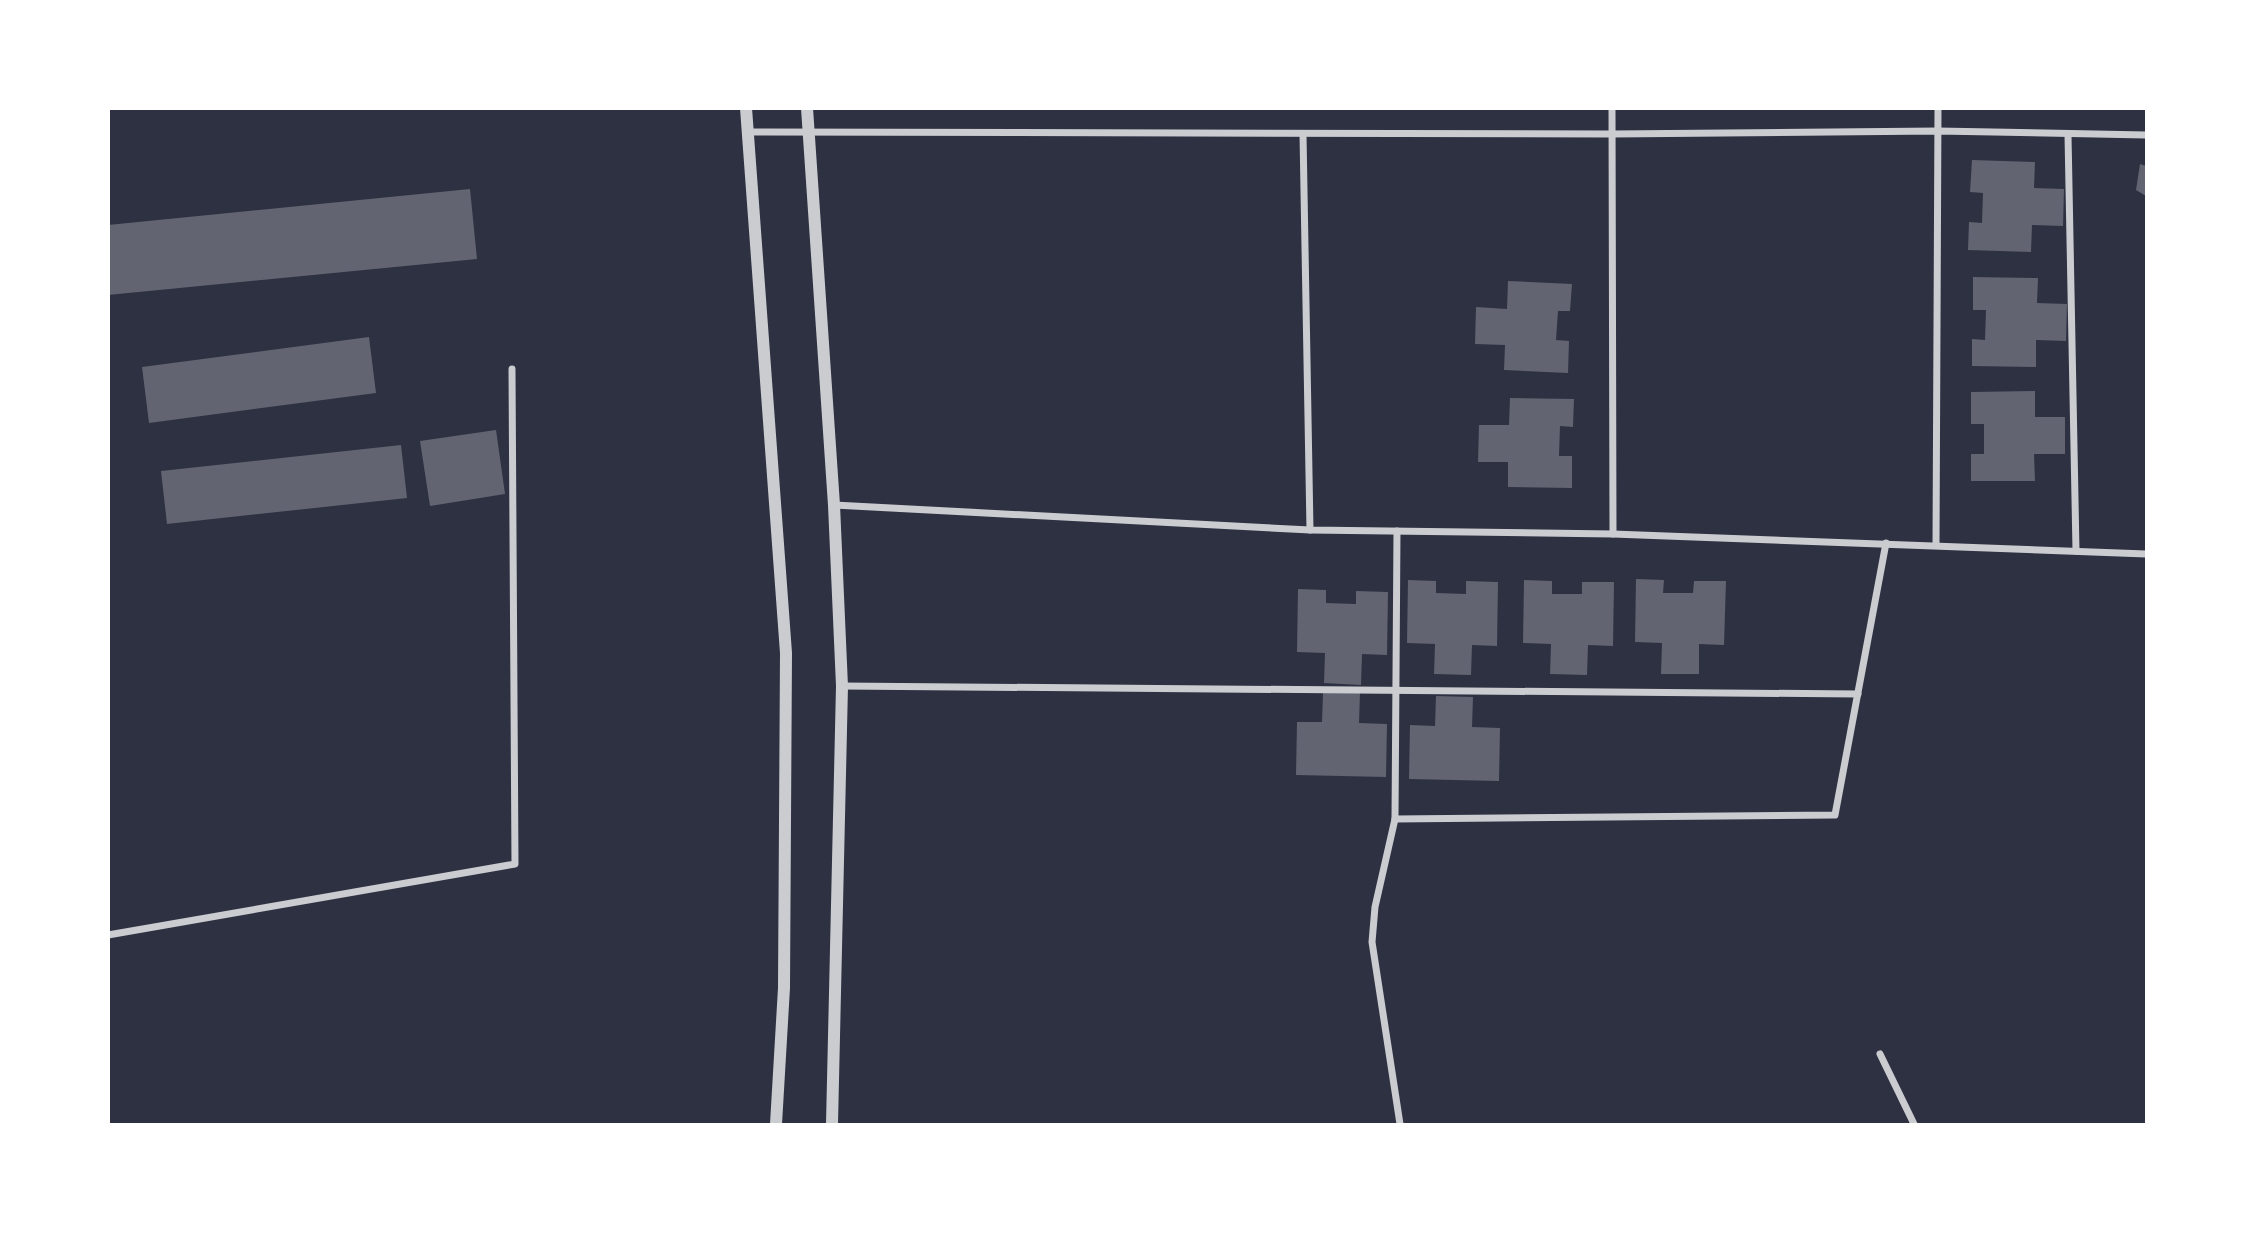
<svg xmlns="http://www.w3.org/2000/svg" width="2255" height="1233" viewBox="0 0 2255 1233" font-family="'IBM Plex Serif',serif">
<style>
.building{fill:#626471}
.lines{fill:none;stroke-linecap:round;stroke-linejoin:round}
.minor{stroke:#caccd0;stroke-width:7}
.tertiary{stroke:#caccd0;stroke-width:12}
</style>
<rect width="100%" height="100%" fill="#2d3142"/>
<!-- building -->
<g class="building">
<polygon points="1972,160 2035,162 2034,188 2064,189 2063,226 2032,225 2031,252 1968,250 1969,222 1982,223 1983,193 1970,192"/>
<polygon points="2140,164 2146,166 2146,196 2136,190"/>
<polygon points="470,189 477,259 108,295 108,225"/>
<polygon points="1973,277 2038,278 2037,303 2067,304 2066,341 2036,340 2036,367 1972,366 1972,339 1985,340 1986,310 1973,310"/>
<polygon points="1508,281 1572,284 1570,311 1558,311 1556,340 1569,341 1568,373 1504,370 1505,345 1475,344 1476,307 1507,309"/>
<polygon points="369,337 376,393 149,423 142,367"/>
<polygon points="2035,391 2035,417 2065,417 2065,454 2034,454 2035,481 1971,481 1971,454 1984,454 1984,424 1971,424 1971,392"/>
<polygon points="1510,398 1574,399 1573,427 1560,426 1559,456 1572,456 1572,488 1508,487 1508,462 1478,462 1479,425 1509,425"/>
<polygon points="496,430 505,494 430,506 420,441"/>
<polygon points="401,445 407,498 167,524 161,471"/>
<polygon points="1636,579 1664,580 1663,593 1693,593 1694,581 1726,581 1724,645 1699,644 1699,674 1661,674 1662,643 1635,642"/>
<polygon points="1408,580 1436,581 1436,593 1466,594 1466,581 1498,582 1497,646 1472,645 1471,675 1434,674 1435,644 1407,643"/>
<polygon points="1524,580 1552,581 1552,594 1582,594 1582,582 1614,582 1613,646 1588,645 1587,675 1550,674 1551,644 1523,643"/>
<polygon points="1298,589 1326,590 1326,603 1356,604 1356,591 1388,592 1387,655 1362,654 1361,685 1324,683 1325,653 1297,652"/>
<polygon points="1323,693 1360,693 1359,723 1387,724 1386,777 1296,775 1297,722 1322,722"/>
<polygon points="1436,696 1473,697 1472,727 1500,728 1499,781 1409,779 1410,725 1435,726"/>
</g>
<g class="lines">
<!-- minor -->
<g class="minor">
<polyline points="1612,108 1613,534"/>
<polyline points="748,132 1613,134 1938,131 2146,135"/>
<polyline points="1303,134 1310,530"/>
<polyline points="2068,135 2076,551"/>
<polyline points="834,505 1310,530 1613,534 2146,554"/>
<polyline points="1397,531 1395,819 1375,907 1372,942 1400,1124"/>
<polyline points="1936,545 1938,108"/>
<polyline points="842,686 1858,694"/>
<polyline points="1395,819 1835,815 1886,543"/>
<polyline points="108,935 515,864 512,369"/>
<polyline points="1880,1054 1914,1124"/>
</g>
<!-- tertiary -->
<g class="tertiary">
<polyline points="746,108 786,653 784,988 776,1124"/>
<polyline points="807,108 834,505 842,686 832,1124"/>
</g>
</g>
<!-- border -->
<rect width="2255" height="1233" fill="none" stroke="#ffffff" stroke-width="220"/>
</svg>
